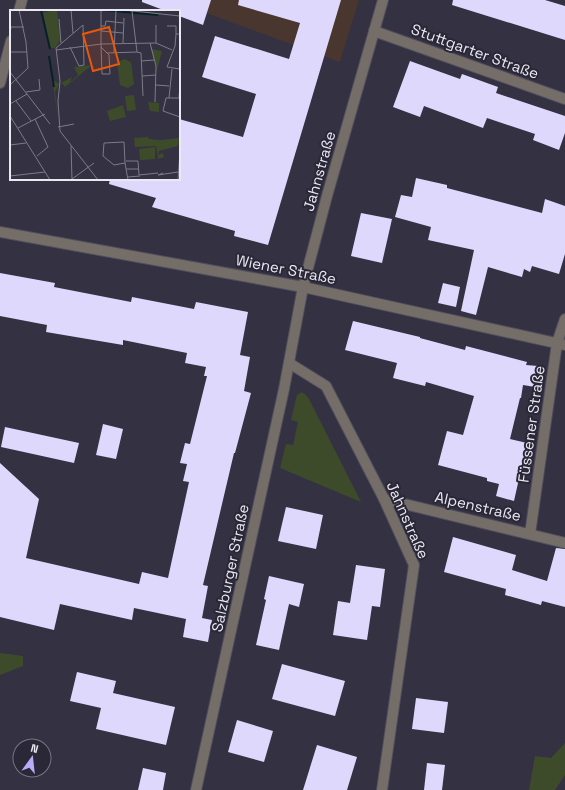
<svg xmlns="http://www.w3.org/2000/svg" width="565" height="790" viewBox="0 0 565 790" font-family="'Space Grotesk',sans-serif">
<style>
.education{fill:#49372f}
.green{fill:#3e4b2a}
.building{fill:#ded8fd}
.lines{fill:none;stroke-linecap:round;stroke-linejoin:round}
.minor-casing{stroke:#514e5e;stroke-width:12}
.minor{stroke:#756e68;stroke-width:10}
.labels{text-anchor:middle;dominant-baseline:central;stroke-width:4;stroke-linejoin:round;paint-order:stroke}
.street-label{font-size:15px;fill:#eae8f3;stroke:#2a2737}
.inset-river{fill:none;stroke:#072226;stroke-width:2}
.inset-road{fill:none;stroke:#7d7a89;stroke-width:1}
.view{fill:#e8590c;fill-opacity:0.15;stroke:#e8590c;stroke-width:2}
.inset-edge{fill:none;stroke:#eae8f3;stroke-width:2}
</style>
<rect width="100%" height="100%" fill="#343142"/>
<!-- education -->
<polygon class="education" points="171,0 359,0 340,62"/>
<!-- green -->
<g class="green">
<polygon points="301,392 305,394 309,399 361,502 280,468 286,444 293,445 298,422 291,420 297,395"/>
<polygon points="0,653 23,656 23,666 0,675"/>
<polygon points="565,743 565,775 555,790 529,790 535,756 551,758"/>
</g>
<!-- building -->
<g class="building">
<polygon points="142,0 211,0 203,25 179,16 179,11 166,11 142,2"/>
<polygon points="239,0 341,0 268,245 234,236 235,231 152,207 156,198 109,184 110,179 179,179 179,119 243,137 256,94 202,77 215,36 289,59 300,23 238,5"/>
<polygon points="453,0 545,0 565,6 565,40 452,5"/>
<polygon points="410,61 460,79 462,74 498,87 496,93 565,116 565,133 559,150 533,140 535,134 487,118 483,128 424,106 420,117 393,107"/>
<polygon points="416,178 447,185 447,188 542,213 545,199 565,206 565,254 559,274 532,266 530,272 524,269 522,277 488,267 476,315 461,311 474,250 428,240 431,227 395,217 401,195 412,197"/>
<polygon points="361,213 392,219 382,263 351,256"/>
<polygon points="0,273 55,283 54,287 131,302 132,297 194,309 196,302 248,312 240,355 250,357 244,391 251,393 235,453 234,453 203,585 208,586 202,618 212,620 208,642 183,637 186,619 134,608 132,620 60,604 54,630 0,617 0,463 39,499 26,558 139,584 142,572 168,578 189,482 183,481 187,464 180,463 185,443 190,444 207,376 204,376 206,367 185,363 187,353 123,340 123,345 46,332 47,325 0,316"/>
<polygon points="443,283 460,287 456,307 438,303"/>
<polygon points="353,321 420,337 420,338 465,350 466,346 527,362 526,365 538,366 535,387 523,385 521,398 520,398 510,439 527,443 514,501 496,496 499,484 487,481 487,478 438,465 447,431 463,435 474,396 426,382 425,386 393,378 397,363 345,350"/>
<polygon points="103,424 123,429 116,459 96,455"/>
<polygon points="5,427 79,443 74,463 1,447"/>
<polygon points="286,507 323,515 316,549 278,541"/>
<polygon points="453,537 516,555 512,570 547,581 556,548 565,549 565,607 542,601 541,605 505,595 506,589 444,572"/>
<polygon points="356,565 385,569 380,607 372,606 367,640 333,635 338,601 350,603"/>
<polygon points="269,576 304,584 299,607 289,604 279,650 256,645 266,600 264,599"/>
<polygon points="282,664 345,681 335,716 272,699"/>
<polygon points="77,672 116,681 113,693 175,707 166,745 96,729 101,708 70,701"/>
<polygon points="416,698 448,702 444,733 412,729"/>
<polygon points="237,720 273,731 264,762 228,752"/>
<polygon points="317,745 357,757 347,790 303,790"/>
<polygon points="427,763 445,765 442,790 424,790"/>
<polygon points="143,768 166,773 163,790 138,790"/>
</g>
<g class="lines">
<defs>
<g id="minor">
<polyline points="19,11 22,0"/>
<polyline points="374,31 565,99"/>
<polyline points="0,83 11,41"/>
<polyline points="0,232 303,287 565,345"/>
<polyline points="289,363 326,386 384,499 414,565 382,790"/>
<polyline points="384,499 565,543"/>
<polyline points="530,534 557,343 565,319"/>
<polyline points="196,790 284,389 303,287 327,196 383,0"/>
</g>
</defs>
<!-- minor casing -->
<use href="#minor" class="minor-casing"/>
<!-- minor -->
<use href="#minor" class="minor"/>
</g>
<g class="labels">
<!-- street labels -->
<g class="street-label">
<text transform="translate(475 51) rotate(20)">Stuttgarter Straße</text>
<text transform="translate(319 171) rotate(-74)">Jahnstraße</text>
<text transform="translate(286 269) rotate(11)">Wiener Straße</text>
<text transform="translate(531 424) rotate(-82)">Füssener Straße</text>
<text transform="translate(478 506) rotate(13)">Alpenstraße</text>
<text transform="translate(408 520) rotate(66)">Jahnstraße</text>
<text transform="translate(230 568) rotate(-78)">Salzburger Straße</text>
</g>
</g>
<!-- overview -->
<g transform="translate(10 10)">
<rect width="170" height="170" fill="#343142"/>
<path d="M43 0H47L50 31 45 38H40L33 3ZM141 39 152 41 146 64 147 57ZM39 46 43 70 49 74 45 82 49 116ZM114 49 121 52 124 74 118 78 110 75 107 53ZM82 55 55 77 52 73 50 76 51 73 62 67 60 72 68 65 64 57ZM124 85 126 100 117 101 115 86ZM138 92 149 93V102L140 101ZM113 95 116 107 100 111 97 101ZM138 127 139 129 151 130 169 128 168 136 149 141 148 145 153 143 154 147 148 149 146 136 125 137 124 128ZM145 137V149L130 150 129 139Z" fill="#3e4b2a"/>
<path class="inset-river" d="M31 0 40 39M92 0 148 5M39 46 44 77"/>
<path class="inset-road" d="M61 0 63 23M114 0 170 6M122 1 127 42M49 9 51 33M146 15V33M91 16H95L96 11 113 13M157 16H166V24M91 21 113 23M0 24 1 17H14M170 24H166L165 36 157 57 170 59M113 33 114 8M140 33 146 56 145 92M60 37 69 56 74 55 73 15 46 38 50 71 48 91 50 121 88 170M91 37 99 45 100 64H92L91 34V0M46 40 91 34 146 33 162 40M0 42H17M104 42 106 0M127 42 131 43 133 86M97 43 127 42M131 51 144 50M0 62 40 114M132 66 146 65M170 74 169 88H156L153 101 170 107M0 75 18 58 16 32 9 0M146 75 159 76M16 82 30 80 29 69M159 88 162 59M6 91 21 111M0 94 17 84M0 106 40 170M25 109 38 137 27 146M48 117 64 114M8 118 35 104M114 132 115 153 104 155 93 146 94 133ZM0 135 16 133M61 136 62 170M116 151H128L129 165 148 163M115 153 118 170M116 159H129M153 163 148 165 168 162M0 166 35 162M118 167 130 166M62 169 84 153M168 170 170 141"/>
<path class="view" d="M99 17 109 54 83 61 73 24Z"/>
<rect width="170" height="170" class="inset-edge"/>
</g>
<!-- north arrow -->
<g transform="translate(32 758) rotate(15)"><circle r="19" fill="#2a2737" stroke="#777482"/>
<path d="M0-3L7 15L0 10L-7 15Z" fill="#b9abf7"/>
<text y="-6" font-size="11" font-weight="bold" text-anchor="middle" fill="#eae8f3">N</text>
</g>
</svg>
